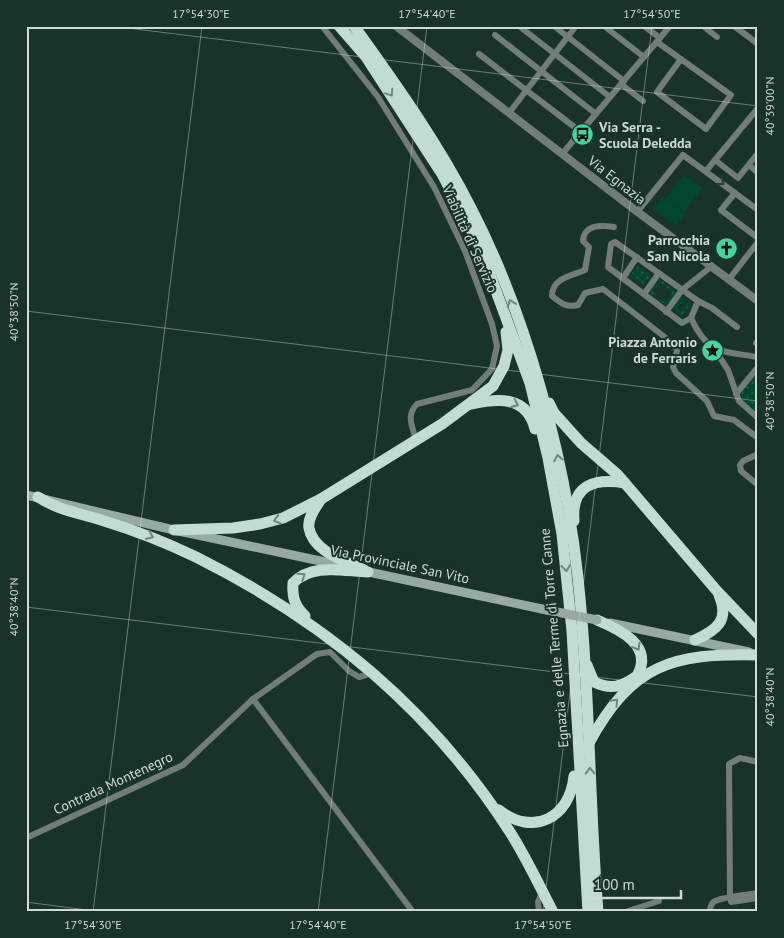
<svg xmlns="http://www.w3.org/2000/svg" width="784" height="938" viewBox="0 0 784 938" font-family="'PT Sans',sans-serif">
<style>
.grass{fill:url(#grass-dots)}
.pitch{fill:#034731}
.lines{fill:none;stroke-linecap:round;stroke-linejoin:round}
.minor{stroke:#717d77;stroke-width:6}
.tertiary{stroke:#717d77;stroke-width:8}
.secondary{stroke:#97aaa1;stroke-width:9}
.trunk{stroke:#c2ddd0;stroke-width:11}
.secondary-bridge{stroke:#97aaa1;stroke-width:9}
.oneway{stroke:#6e887c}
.oneway2{stroke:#273e34}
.ticks{fill:none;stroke:#cddbd4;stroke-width:1;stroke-opacity:0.45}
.labels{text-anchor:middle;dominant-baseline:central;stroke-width:4;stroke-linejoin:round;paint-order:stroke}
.poi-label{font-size:14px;font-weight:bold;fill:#cddbd4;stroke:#1a3328;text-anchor:end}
.street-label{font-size:14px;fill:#cddbd4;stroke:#1a3328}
.neatline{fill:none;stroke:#cddbd4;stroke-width:2}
.ticks-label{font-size:12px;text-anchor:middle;fill:#cddbd4}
</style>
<defs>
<pattern id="grass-dots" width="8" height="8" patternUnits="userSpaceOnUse" patternTransform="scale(1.25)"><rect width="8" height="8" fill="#034731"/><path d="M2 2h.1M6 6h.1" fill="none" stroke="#27614e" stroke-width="1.8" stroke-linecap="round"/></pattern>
</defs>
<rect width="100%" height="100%" fill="#1a3328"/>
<!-- grass -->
<g class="grass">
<polygon points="637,266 651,275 643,285 630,276"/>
<polygon points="659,279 677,292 667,305 659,301 661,298 667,301 672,292 661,283 653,291 657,296 655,298 650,294 650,290"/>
<polygon points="681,296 685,298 677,308 680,311 688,300 691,304 681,317 672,308"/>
<polygon points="758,372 758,413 742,399 742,393"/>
</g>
<!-- pitch -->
<g class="pitch">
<polygon points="684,175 702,188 684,212 666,199"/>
<polygon points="662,197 685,214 676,226 653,208"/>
</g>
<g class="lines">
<!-- minor -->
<g class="minor">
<path d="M322 26 378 97 434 187 465 251 492 324 497 346 492 369 472 390 417 404C406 415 412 426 416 440"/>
<polyline points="519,26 610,97"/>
<polyline points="554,26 624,81"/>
<polyline points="604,26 644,57"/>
<polyline points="644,26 660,38"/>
<polyline points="703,26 717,37"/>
<polyline points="734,26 758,44"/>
<polyline points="495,35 596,114"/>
<polyline points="657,42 731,95 706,129 657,92 681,59"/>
<polyline points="479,54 581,132"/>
<polyline points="621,84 643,101"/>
<polyline points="509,113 576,26"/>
<polyline points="562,154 670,26"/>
<polyline points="715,160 738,178 758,153"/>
<polyline points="749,165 758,173"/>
<polyline points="706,171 758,108"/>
<polyline points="735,193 721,210 758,238"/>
<polyline points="637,212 683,155 758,210"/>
<path d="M614 227C602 225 584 224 583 241L589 247 585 270C571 276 552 278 552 296 561 303 566 308 578 305L585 293 603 289 675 345 677 351 673 367 676 373 707 401 714 416 734 420 758 438"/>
<polygon points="615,242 698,301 691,318 682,323 608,267 611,244"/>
<polyline points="623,278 637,257"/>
<polyline points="730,278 758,242"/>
<polyline points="644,294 659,273"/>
<polyline points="698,301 712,308 737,327"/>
<polyline points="666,312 682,290 712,266"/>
<path d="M691 318C708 355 722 351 758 357"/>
<polyline points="756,343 758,344"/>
<polyline points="715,350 728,370 739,401 758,418"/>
<polyline points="736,394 758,367"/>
<polyline points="758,454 743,461 740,465 741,471 758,485"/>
<polyline points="253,699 413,912"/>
<polyline points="26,838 183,765 253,699 317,654 330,652 349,671 359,677 366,675 371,669"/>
<polyline points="758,893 730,897 731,902 758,898"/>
<polyline points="539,912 538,902 542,892"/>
<polyline points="625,912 659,901"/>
<path d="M710 912C710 898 720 900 730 897L729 764 740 758 758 762"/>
</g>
<!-- tertiary -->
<polyline class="tertiary" points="396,26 635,210 758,301"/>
<!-- secondary -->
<g class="secondary">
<polyline points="26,495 174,530 344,566"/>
<polyline points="364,571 542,609"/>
<polyline points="610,623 749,652"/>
</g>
<!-- trunk -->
<g class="trunk">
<polyline points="339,26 366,57 442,174 479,245 530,383 548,458 562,534 572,631 588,912"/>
<path d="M354 26C396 84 439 145 471 208 527 316 565 458 578 578 590 689 589 801 598 912"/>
<polyline points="549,403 554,413 581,443 618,475 717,591 758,634"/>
<path d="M472 404C499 398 527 396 535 429"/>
<path d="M38 497C58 510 79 513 101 520 134 530 165 542 196 557 326 622 431 709 510 832 526 857 539 885 553 912"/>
<path d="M321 499C316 507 307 518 309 528 313 552 346 561 364 570"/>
<path d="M574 521C571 485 594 478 625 483"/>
<polyline points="174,530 233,528 260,524 283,518 321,499 442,424 493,386 504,366 508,350 506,332"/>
<path d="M305 616C295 606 292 598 293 583 312 563 342 571 368 572"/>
<path d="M695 640C717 630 730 620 719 595"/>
<path d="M587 665 594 682C611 690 622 687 637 676 654 646 621 630 597 620"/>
<path d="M589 743C632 664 672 653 758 655"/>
<path d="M499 810C533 837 570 818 574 776"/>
</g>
<!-- secondary-bridge -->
<polyline class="secondary-bridge" points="542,609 597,620"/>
</g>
<!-- one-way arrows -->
<defs><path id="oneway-chevron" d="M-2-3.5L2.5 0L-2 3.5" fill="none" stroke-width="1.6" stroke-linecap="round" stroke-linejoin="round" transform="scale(1.25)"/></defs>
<g class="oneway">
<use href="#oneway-chevron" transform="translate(390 93) rotate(57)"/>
<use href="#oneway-chevron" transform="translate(511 303) rotate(-110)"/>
<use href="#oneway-chevron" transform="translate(515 404) rotate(25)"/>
<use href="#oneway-chevron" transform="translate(558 458) rotate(-100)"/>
<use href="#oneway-chevron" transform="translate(277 520) rotate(164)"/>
<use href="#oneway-chevron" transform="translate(150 536) rotate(23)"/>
<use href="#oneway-chevron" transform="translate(566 568) rotate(84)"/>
<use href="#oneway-chevron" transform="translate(302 576) rotate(-34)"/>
<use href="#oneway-chevron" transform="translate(637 647) rotate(60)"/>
<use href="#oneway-chevron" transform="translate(615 702) rotate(-47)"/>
<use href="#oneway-chevron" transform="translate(590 771) rotate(-91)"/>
</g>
<use class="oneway2" href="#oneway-chevron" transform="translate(721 182) rotate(37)"/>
<!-- ticks -->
<path class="ticks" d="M111 26 758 106M26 311 758 401M26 607 758 697M26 902 102 912M93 912 202 26M318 912 427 26M543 912 652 26"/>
<!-- icons -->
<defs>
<symbol id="bus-disc" viewBox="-11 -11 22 22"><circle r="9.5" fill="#45d49f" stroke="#1a3328"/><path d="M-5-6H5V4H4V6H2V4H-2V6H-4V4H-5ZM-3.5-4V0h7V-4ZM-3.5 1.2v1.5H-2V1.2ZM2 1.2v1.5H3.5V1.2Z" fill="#111"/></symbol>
<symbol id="church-disc" viewBox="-11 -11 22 22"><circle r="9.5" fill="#45d49f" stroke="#1a3328"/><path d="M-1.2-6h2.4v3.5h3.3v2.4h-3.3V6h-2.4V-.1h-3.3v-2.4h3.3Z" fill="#111"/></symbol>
<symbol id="sight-disc" viewBox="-11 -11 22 22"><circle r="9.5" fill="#45d49f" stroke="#1a3328"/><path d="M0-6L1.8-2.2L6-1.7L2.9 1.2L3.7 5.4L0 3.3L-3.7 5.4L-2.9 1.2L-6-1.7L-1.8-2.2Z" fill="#111"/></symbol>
</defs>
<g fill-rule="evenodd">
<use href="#bus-disc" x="570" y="122" width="25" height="25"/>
<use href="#church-disc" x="714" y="236" width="25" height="25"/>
<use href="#sight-disc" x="700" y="338" width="25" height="25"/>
</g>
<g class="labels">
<!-- poi labels -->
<g class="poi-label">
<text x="599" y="127" text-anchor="start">Via Serra -<tspan x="599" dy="16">Scuola Deledda</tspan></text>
<text x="710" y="240">Parrocchia<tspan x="710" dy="16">San Nicola</tspan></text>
<text x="697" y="342">Piazza Antonio<tspan x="697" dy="16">de Ferraris</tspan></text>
</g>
<!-- street labels -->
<g class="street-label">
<text transform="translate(617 180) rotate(38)">Via Egnazia</text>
<text transform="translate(470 239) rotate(66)">Viabilità di Servizio</text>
<text transform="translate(400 564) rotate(12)">Via Provinciale San Vito</text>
<text transform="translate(554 638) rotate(-95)">Egnazia e delle Terme di Torre Canne</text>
<text transform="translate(113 783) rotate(-25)">Contrada Montenegro</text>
</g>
</g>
<!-- border -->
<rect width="784" height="938" fill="none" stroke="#1a3328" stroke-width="55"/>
<!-- scale -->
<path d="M586 890v8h95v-8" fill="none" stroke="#cddbd4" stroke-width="2.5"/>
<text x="594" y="890" font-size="15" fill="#cddbd4" stroke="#1a3328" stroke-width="4" paint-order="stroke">100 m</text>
<rect x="28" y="28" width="728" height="882" class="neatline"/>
<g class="ticks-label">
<text x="201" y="18">17°54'30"E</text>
<text x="427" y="18">17°54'40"E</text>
<text x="652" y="18">17°54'50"E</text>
<text transform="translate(770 106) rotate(-90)" y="4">40°39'00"N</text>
<text transform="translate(14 312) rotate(-90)" y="4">40°38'50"N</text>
<text transform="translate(770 401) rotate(-90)" y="4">40°38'50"N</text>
<text transform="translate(14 607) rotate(-90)" y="4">40°38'40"N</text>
<text transform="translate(770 697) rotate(-90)" y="4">40°38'40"N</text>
<text x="93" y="929">17°54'30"E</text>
<text x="318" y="929">17°54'40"E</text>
<text x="543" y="929">17°54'50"E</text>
</g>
</svg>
